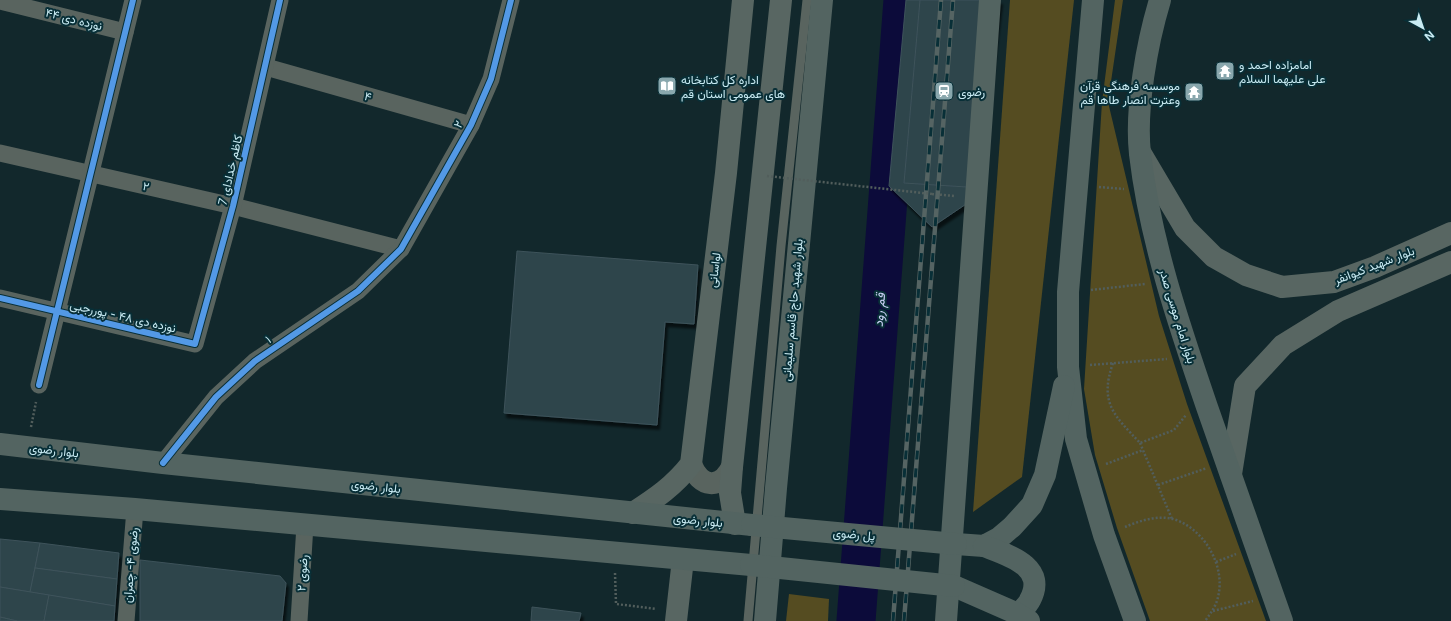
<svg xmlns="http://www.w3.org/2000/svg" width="1451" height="621" viewBox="0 0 1451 621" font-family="Inter,Vazirmatn,sans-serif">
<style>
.green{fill:#554c21}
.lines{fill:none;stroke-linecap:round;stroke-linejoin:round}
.river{stroke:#0c0b3a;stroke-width:39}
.building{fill:#2d444c;stroke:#3e535a;filter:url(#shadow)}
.path{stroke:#525e5c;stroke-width:2.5;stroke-dasharray:2 2;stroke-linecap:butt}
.service{stroke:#59645f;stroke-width:9}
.minor{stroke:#59645f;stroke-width:17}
.tertiary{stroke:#59645f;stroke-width:22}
.secondary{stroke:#586662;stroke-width:22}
.primary{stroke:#536461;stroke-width:22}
.rail-casing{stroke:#556463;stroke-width:4.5}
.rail{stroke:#082f37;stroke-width:3;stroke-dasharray:9;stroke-linecap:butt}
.path-bridge{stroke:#525e5c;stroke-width:2.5;stroke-dasharray:2 2;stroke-linecap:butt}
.primary-bridge{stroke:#536461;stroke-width:22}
.cycleway-casing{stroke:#082f37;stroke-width:8}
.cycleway{stroke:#5399e6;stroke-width:6}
.labels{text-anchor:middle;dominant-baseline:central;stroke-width:4;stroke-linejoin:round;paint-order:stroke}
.street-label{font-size:12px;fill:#c9ebf3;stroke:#082f37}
.poi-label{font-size:12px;fill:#c9ebf3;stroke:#082f37;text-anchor:start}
.water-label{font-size:13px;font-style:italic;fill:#cbd3f6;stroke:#082f37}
</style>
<defs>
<filter id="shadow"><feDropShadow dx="2.5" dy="4.5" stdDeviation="1" flood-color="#0009"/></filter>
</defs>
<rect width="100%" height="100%" fill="#12282c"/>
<!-- green -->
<g class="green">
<polygon points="1010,0 1074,0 1022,477 973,512"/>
<polygon points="1115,0 1123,0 1108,102 1159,316 1187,404 1266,621 1150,621 1117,528 1095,455 1084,389 1102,102"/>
<polygon points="789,594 829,599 828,621 786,621"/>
</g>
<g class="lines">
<!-- river -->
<polyline class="river" points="856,621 903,0"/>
</g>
<!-- building -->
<g class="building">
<polygon points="906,0 1000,0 975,198 932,227 889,186"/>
<polygon points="920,0 983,0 967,187 904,183"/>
<polygon points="517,251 698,265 694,324 665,322 657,425 504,413"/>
<polygon points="0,539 40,543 30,592 0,587"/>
<polygon points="40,543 119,553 117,579 35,568"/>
<polygon points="140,560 280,576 286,583 282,621 140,621"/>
<polygon points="35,568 117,579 115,606 30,592"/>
<polygon points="0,587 49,595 44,621 17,621 0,617"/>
<polygon points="49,595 115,606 114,621 44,621"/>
<polygon points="532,607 581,613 579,621 531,621"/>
<polygon points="0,617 17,621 0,621"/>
</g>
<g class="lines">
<!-- path -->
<g class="path">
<polyline points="1099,187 1124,189"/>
<polyline points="932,194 955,196"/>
<polyline points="1091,290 1145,284"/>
<path d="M1113 363C1099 403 1114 415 1140 443L1174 430 1186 415"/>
<polyline points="1090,365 1167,359"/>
<polyline points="31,427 36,402"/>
<polyline points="1140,443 1172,519"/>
<polyline points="1106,464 1143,450"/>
<polyline points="1158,485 1207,468"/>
<path d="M1125 527C1139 521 1157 515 1173 519 1204 528 1226 566 1218 597 1216 606 1211 613 1205 621"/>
<polyline points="1216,562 1236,554"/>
<polyline points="615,573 616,604 656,609"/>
<polyline points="1213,611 1253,601"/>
</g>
<!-- service -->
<polyline class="service" points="748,621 781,246 807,0"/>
<!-- minor -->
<g class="minor">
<polyline points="0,1 125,32"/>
<polyline points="266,67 471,125"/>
<polyline points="0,153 233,206 401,249"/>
<polyline points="0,298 195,344 233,206 280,0"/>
<polyline points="39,385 133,0"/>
<polyline points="163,463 216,397 255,361 358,291 401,249 471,125 491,79 511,0"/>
<polyline points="126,621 135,509"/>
<polyline points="299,621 305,525"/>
</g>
<!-- tertiary -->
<path class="tertiary" d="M691 464C700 488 720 490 732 467"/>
<!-- secondary -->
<g class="secondary">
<polyline points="1140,152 1185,228 1214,257 1246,275 1282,287 1334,282 1375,267 1451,233"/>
<polyline points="1231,474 1245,386 1283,345 1338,311 1451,262"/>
<path d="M633 513C656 498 674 486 691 464L726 173 743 0"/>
<polyline points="735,524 730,493 732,467 781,0"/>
<polyline points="676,621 683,559"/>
</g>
<!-- primary -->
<g class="primary">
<polyline points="1093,0 1068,292 1068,367 1076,439 1104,535 1135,621"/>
<path d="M1160 0C1147 43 1135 109 1140 154 1150 240 1179 325 1207 407 1232 478 1257 550 1282 621"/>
<polyline points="0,444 163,463 752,525"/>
<polyline points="0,499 135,509 751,565"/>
<polyline points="956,544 984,546 999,538 1012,527 1032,505 1045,475 1064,386"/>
<path d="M984 546C1007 555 1048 566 1030 600 1028 605 1022 610 1018 614"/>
<polyline points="954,586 1018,614 1029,621"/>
<polyline points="765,621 776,488 822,0"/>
<polyline points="946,621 990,0"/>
</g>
<defs>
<g id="rail">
<polyline points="893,621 941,0"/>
<polyline points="904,621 953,0"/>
</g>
</defs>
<!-- rail casing -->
<use href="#rail" class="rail-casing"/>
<!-- rail -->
<use href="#rail" class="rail"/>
<!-- path-bridge -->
<polyline class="path-bridge" points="767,176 932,194"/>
<!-- primary-bridge -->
<g class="primary-bridge">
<polyline points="752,525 956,544"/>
<polyline points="751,565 954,586"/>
</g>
<defs>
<g id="cycleway">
<polyline points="0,298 195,344 233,206 280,0"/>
<polyline points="39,385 133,0"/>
<polyline points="163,463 216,397 255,361 358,291 401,249 471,125 491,79 511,0"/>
</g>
</defs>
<!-- cycleway casing -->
<use href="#cycleway" class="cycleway-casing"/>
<!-- cycleway -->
<use href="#cycleway" class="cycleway"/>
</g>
<!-- icons -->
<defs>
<symbol id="temple-square" viewBox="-11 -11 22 22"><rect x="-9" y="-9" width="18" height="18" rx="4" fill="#89a7ad" stroke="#082f37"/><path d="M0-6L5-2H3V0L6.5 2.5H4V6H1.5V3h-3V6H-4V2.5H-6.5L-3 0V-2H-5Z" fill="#fff"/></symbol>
<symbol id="library-square" viewBox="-11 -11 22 22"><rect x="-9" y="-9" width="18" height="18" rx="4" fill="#89a7ad" stroke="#082f37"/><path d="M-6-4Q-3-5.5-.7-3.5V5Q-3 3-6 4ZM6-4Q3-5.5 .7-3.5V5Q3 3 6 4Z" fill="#fff"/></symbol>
<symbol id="station-square" viewBox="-11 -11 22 22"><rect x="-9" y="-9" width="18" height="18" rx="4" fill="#89a7ad" stroke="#082f37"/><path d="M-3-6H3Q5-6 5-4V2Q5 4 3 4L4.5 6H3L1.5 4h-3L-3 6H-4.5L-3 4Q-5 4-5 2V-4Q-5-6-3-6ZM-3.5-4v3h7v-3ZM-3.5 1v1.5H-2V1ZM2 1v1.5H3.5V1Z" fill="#fff"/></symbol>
</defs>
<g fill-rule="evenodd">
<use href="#temple-square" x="1214" y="60" width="22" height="22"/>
<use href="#library-square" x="656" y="75" width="22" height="22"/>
<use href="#station-square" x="933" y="80" width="22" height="22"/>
<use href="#temple-square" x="1183" y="81" width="22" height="22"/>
</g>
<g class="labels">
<!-- street labels -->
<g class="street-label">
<text transform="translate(74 19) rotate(14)">نوزده دی ۴۴</text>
<text transform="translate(368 96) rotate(16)">۴</text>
<text transform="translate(458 124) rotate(-62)">۲</text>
<text transform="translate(230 170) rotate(-77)">7 کاظم خدادای</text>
<text transform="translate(146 186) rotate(12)">۲</text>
<text transform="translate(1374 265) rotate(-21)">بلوار شهید کیوانفر</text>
<text transform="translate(714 270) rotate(-83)">لواسانی</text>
<text transform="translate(792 310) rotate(-85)">بلوار شهید حاج قاسم سلیمانی</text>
<text transform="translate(123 316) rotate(13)">نوزده دی ۴۸ - پوررجبی</text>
<text transform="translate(1178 316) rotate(73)">بلوار امام موسی صدر</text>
<text transform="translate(268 339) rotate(-34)">۱</text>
<text transform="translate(54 450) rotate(7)">بلوار رضوی</text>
<text transform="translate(376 486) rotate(6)">بلوار رضوی</text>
<text transform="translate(698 520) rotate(6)">بلوار رضوی</text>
<text transform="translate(854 534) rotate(5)">پل رضوی</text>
<text transform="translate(130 565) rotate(-85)">رضوی ۴- چمران</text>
<text transform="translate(302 573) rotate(-86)">رضوی ۲</text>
</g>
<!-- poi labels -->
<g class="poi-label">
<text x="1239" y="64">امامزاده احمد و<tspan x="1239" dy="14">علی علیهما السلام</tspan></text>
<text x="681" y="79">اداره کل کتابخانه<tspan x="681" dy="14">های عمومی استان قم</tspan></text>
<text x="1180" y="85" text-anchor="end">موسسه فرهنگی قرآن<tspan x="1180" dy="14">وعترت انصار طاها قم</tspan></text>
<text x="958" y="91">رضوی</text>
</g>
<!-- water labels -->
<g class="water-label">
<text transform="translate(879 310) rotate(-86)">قم رود</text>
</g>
</g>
<!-- north arrow -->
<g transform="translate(1423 28) rotate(140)" stroke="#082f37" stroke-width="3" paint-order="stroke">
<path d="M0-3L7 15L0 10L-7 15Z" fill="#c9ebf3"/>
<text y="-6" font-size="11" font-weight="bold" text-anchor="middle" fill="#c9ebf3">N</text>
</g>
</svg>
